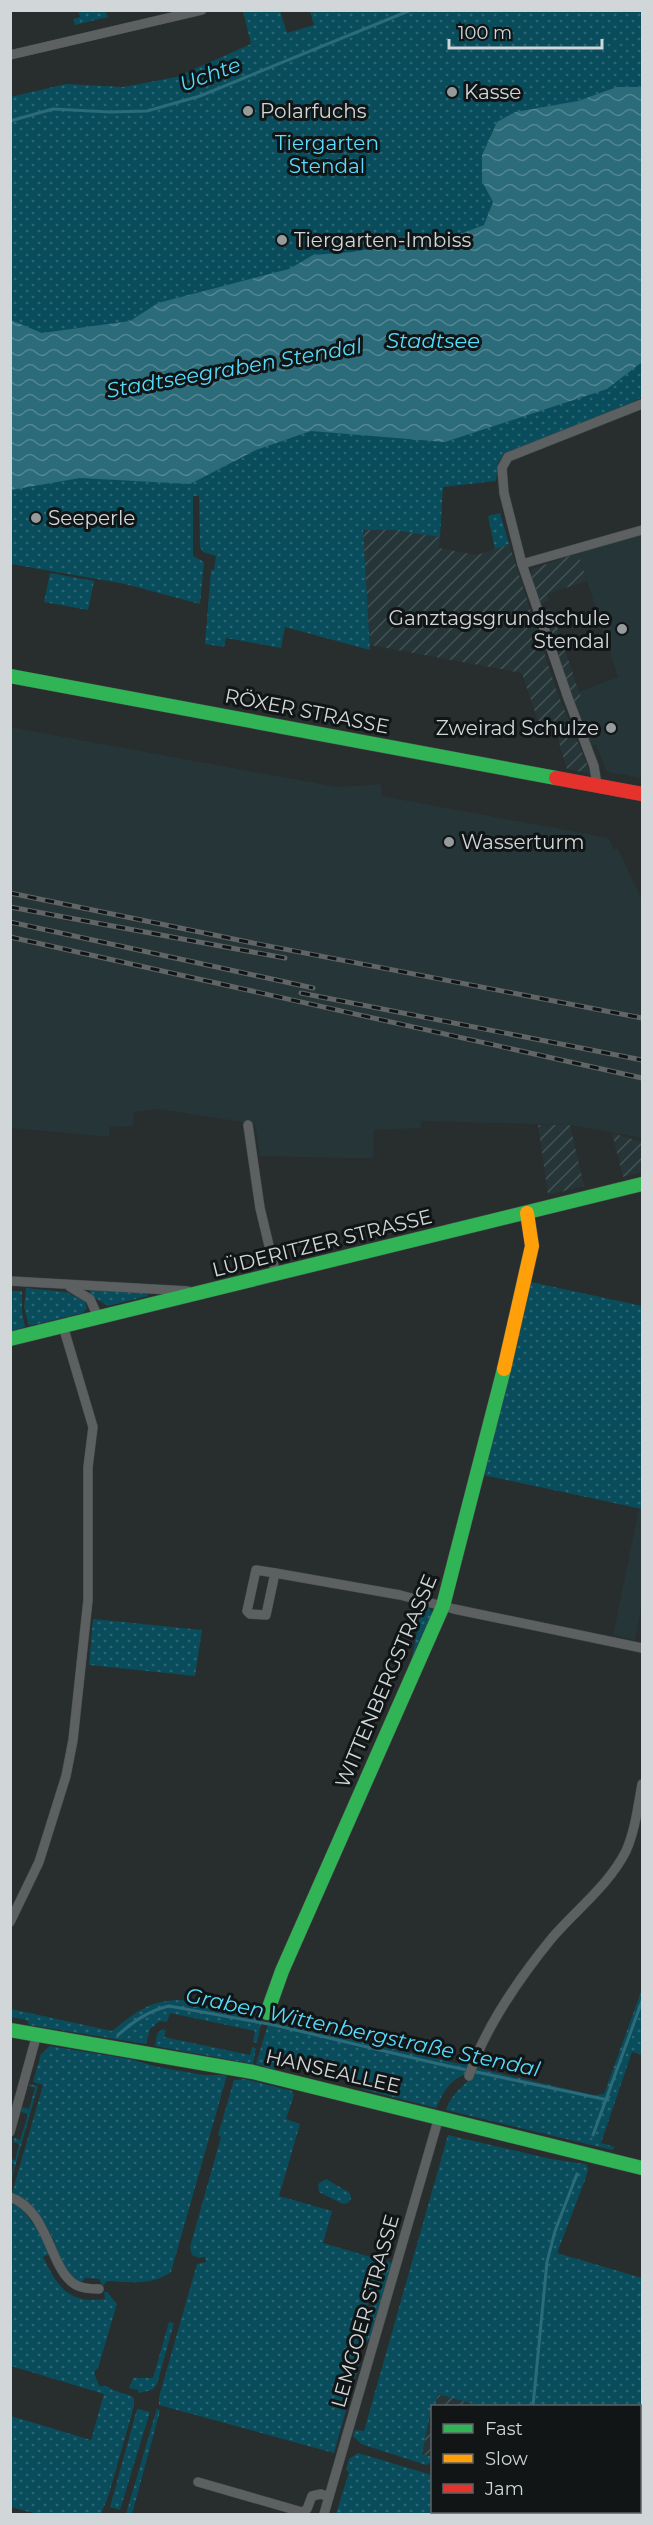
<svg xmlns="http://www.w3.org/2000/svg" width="653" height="2525" viewBox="0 0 653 2525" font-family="Montserrat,sans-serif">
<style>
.built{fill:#253538}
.industrial{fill:url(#industrial-furrows)}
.green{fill:url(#green-dots)}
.water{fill:url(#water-waves)}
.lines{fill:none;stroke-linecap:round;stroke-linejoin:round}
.stream{stroke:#2b6b7a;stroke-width:3}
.street-casing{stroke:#474b4c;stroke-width:10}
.fast-casing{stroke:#474b4c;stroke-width:15}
.slow-casing{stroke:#474b4c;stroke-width:15}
.jam-casing{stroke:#474b4c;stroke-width:15}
.street{stroke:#5c6061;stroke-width:9}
.fast{stroke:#30b455;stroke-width:14}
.slow{stroke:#ff9f0a;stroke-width:14}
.jam{stroke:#e5322d;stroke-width:14}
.rail-casing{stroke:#626566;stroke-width:5}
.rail{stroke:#111516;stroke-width:3;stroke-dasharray:9;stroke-linecap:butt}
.poi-dot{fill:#969b9c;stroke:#111516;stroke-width:2}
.labels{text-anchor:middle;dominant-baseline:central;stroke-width:6;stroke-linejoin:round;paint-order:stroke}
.poi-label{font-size:20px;fill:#d1d6d8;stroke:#111516;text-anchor:start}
.park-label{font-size:20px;fill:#5addff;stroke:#111516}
.street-label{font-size:20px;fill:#d1d6d8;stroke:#111516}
.water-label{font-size:21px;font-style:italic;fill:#57dbfc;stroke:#111516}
</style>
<defs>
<pattern id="industrial-furrows" width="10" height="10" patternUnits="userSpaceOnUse" patternTransform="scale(1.5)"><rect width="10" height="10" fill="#253538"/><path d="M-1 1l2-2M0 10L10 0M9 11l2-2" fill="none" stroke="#445254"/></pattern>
<pattern id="green-dots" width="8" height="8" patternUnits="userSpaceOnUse" patternTransform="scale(1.5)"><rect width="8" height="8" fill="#094d5c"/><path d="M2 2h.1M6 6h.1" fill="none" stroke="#2c6673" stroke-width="1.8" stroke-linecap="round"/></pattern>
<pattern id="water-waves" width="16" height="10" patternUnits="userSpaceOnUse" patternTransform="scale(1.5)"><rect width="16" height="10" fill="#2b6b7a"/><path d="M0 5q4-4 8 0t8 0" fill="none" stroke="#538692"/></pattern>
</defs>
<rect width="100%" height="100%" fill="#282d2d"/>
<!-- built -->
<g class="built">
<polygon points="642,535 642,778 607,772 596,745 591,746 576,706 582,704 578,692 618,677 578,553"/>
<polygon points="10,727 337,787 381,784 382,796 609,838 613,849 618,849 642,900 642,1138 570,1125 421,1121 421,1128 374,1130 373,1158 344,1158 260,1156 255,1124 159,1109 134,1112 133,1126 109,1127 109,1137 11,1128"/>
<polygon points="639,1508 642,1509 642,1603 635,1640 613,1635"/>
</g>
<!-- industrial -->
<g class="industrial">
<polygon points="362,530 393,530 440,537 439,548 477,555 509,544 557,692 591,774 567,769 554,726 538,721 522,673 370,645"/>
<polygon points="578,553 587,581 547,594 549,601 539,604 531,574 532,569"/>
<polygon points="551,608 583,704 573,707 542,611"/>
<polygon points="538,1125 570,1125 584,1186 548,1195"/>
<polygon points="612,1133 642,1142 642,1172 623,1177"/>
<polygon points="438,2394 480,2406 435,2406"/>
<polygon points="432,2414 432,2457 421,2454"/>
</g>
<!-- green -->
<g class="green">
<polygon points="78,11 105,11 108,17 75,25 73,19 80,17"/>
<polygon points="243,11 280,11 287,33 314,25 310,11 642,11 642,397 623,408 504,454 498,463 496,481 443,487 440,537 393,530 363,530 370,650 285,627 281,648 226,638 224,647 205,644 211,570 214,570 216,556 203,552 200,547 199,496 193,496 193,556 204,562 200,604 125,584 11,564 10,97 66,84 123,87 176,77 251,44"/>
<polygon points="500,513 509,544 495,549 488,516"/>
<polygon points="50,573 94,581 88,610 44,602"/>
<polygon points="531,1282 642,1306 642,1509 483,1475"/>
<polygon points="26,1288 66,1292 85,1301 87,1308 83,1313 29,1326 24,1307"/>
<polygon points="91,1289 147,1293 148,1296 108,1306 89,1294"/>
<polygon points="11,1291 22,1291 22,1312 25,1327 11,1331"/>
<polygon points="422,1605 428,1606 433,1614 429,1626 425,1628 416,1648 417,1652 411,1667 408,1667 412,1658"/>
<polygon points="93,1619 202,1630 195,1676 89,1665"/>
<path d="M642 1989V2055L632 2052 601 2143 615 2147 612 2150 446 2110C453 2088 471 2085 476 2066L481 2069 593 2095 604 2094Z"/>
<path d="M182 2000 262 2019 257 2043 253 2042 255 2031 170 2013 167 2022 160 2021 150 2029 146 2044 29 2025 27 2020 11 2017V2009L112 2031C136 2012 149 2000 182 2000Z"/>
<path d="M269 2021 460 2064 462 2062 469 2064 467 2074C450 2079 443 2093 436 2108L365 2090 330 2073 291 2064 273 2069 256 2064Z"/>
<polygon points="162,2029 166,2030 164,2037 250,2055 252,2047 256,2048 253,2064 155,2046 157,2034"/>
<path d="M50 2046 130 2059 158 2067 203 2075H227L171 2272C151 2286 130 2282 107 2281L103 2286 99 2279 85 2278 80 2285C62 2271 59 2250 49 2231 40 2215 25 2205 12 2193L43 2085 33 2082 41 2054Z"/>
<polygon points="245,2079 292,2091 294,2095 286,2119 300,2124 279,2196 332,2211 323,2243 381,2260 357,2341 359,2342 355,2355 360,2360 334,2453 159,2405 159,2397 197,2264 206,2262 205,2257 199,2258 192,2255 190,2247 221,2137 218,2135 234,2080"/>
<polygon points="29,2084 38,2086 11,2181 14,2164 11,2162 11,2159 15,2160 19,2144 13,2142 14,2138 20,2140 28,2114 21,2112 23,2107 29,2109 35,2088 29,2086"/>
<polygon points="448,2135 551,2159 586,2164 588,2170 585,2180 557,2253 642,2278 642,2514 611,2514 601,2512 640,2512 640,2406 480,2406 438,2394 435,2406 432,2406 422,2454 432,2457 432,2462 426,2465 361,2444 353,2436 355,2430 364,2431"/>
<polygon points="326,2179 350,2193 351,2199 348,2203 343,2204 319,2192 318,2184"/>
<path d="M10 2204 19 2205 41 2234 49 2254 43 2257C58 2287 68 2304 105 2299L104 2292H107L117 2304 98 2368 94 2372 99 2386H107C115 2393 126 2392 134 2398V2406L109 2494 101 2514H37L11 2507V2416L91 2440 104 2394 11 2366Z"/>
<polygon points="384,2261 392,2263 370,2338 367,2342 361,2343"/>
<polygon points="169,2322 174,2323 157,2384 152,2390 138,2393 138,2390 129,2388 133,2378 153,2378"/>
<polygon points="157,2408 160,2411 132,2514 126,2514"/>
<polygon points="137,2409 150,2412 120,2510 110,2507"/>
<polygon points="358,2453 432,2475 432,2512 573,2512 584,2514 336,2514 349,2472 346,2470 349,2459"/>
</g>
<!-- water -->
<polygon class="water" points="617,87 642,87 642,362 607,389 445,442 311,431 256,450 190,484 80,478 11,490 11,320 42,333 130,321 158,303 289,269 313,255 352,252 460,234 484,225 493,202 482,181 482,155 497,122 515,112 578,101"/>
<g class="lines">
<!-- stream -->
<g class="stream">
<polyline points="10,121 53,109 110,112 147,111 200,96 411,10"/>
<path d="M118 2035C134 2021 148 2011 169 2006L274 2025 439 2064 608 2100"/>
<polyline points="593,2135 642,2001"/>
<polyline points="533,2406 547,2262 555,2231 577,2174"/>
<polyline points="509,2514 510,2512"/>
</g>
<defs>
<g id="street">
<polyline points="10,55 202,10"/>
<polyline points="522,564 642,530"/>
<polyline points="597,785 594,766 568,698 522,564 504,493 502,468 508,457 642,404"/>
<polyline points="248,1125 260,1208 276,1275"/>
<polyline points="10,1281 188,1291"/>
<polyline points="70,1287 90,1299 98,1317"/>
<polygon points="256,1570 275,1573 266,1615 250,1614 247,1611"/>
<polyline points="275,1573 400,1595 454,1609 642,1648"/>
<polyline points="10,1922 39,1862 66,1776 73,1740 88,1600 88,1467 93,1427 63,1326"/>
<path d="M469 2076C484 2029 521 1976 552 1938 576 1910 609 1885 626 1851 635 1831 638 1806 642 1784"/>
<polyline points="10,2132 37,2034"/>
<path d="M10 2197C50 2211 49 2270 76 2285 83 2289 92 2289 99 2289"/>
<polyline points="198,2482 302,2512 307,2509 312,2496 321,2494 329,2497"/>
<polyline points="324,2514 439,2117"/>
</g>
<g id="fast">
<polyline points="10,676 556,778"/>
<polyline points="10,1339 642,1184"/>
<polyline points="267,2013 282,1971 443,1606 504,1369"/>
<polyline points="10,2030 253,2072 642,2168"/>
</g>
<polyline id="slow" points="504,1369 532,1246 527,1213"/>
<polyline id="jam" points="556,778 642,794"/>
</defs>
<!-- street casing -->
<use href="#street" class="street-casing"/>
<!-- fast casing -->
<use href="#fast" class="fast-casing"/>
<!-- slow casing -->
<use href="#slow" class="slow-casing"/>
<!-- jam casing -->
<use href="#jam" class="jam-casing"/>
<!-- street -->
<use href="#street" class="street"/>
<!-- fast -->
<use href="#fast" class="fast"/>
<!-- slow -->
<use href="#slow" class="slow"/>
<!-- jam -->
<use href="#jam" class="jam"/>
<defs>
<g id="rail">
<polyline points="10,893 253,943 642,1018"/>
<polyline points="10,907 285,958"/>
<polyline points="10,922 313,988"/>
<polyline points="10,937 642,1078"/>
<polyline points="301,993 642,1060"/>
</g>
</defs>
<!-- rail casing -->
<use href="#rail" class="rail-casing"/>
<!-- rail -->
<use href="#rail" class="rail"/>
</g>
<!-- markers -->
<g class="poi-dot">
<circle cx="452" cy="92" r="6"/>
<circle cx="248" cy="111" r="6"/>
<circle cx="282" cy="240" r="6"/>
<circle cx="36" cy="518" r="6"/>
<circle cx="622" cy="629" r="6"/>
<circle cx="611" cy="728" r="6"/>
<circle cx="449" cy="842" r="6"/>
</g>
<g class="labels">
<!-- poi labels -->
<g class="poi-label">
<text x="464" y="92">Kasse</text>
<text x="260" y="111">Polarfuchs</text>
<text x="294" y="240">Tiergarten-Imbiss</text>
<text x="48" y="518">Seeperle</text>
<text x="610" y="618" text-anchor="end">Ganztagsgrundschule<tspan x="610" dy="23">Stendal</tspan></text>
<text x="599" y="728" text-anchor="end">Zweirad Schulze</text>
<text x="461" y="842">Wasserturm</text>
</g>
<!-- park labels -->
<g class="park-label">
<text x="327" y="143">Tiergarten<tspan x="327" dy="23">Stendal</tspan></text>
</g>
<!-- street labels -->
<g class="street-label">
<text transform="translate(307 711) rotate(11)">RÖXER STRASSE</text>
<text transform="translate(322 1243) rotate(-14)">LÜDERITZER STRASSE</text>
<text transform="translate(386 1681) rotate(-67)">WITTENBERGSTRASSE</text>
<text transform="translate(333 2071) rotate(13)">HANSEALLEE</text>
<text transform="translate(365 2311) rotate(-74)">LEMGOER STRASSE</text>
</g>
<!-- water labels -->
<g class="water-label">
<text transform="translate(210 74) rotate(-20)">Uchte</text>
<text x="433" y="340">Stadtsee</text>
<text transform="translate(234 368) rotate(-10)">Stadtseegraben Stendal</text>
<text transform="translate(363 2032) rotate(12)">Graben Wittenbergstraße Stendal</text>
</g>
</g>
<!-- border -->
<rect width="653" height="2525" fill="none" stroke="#d1d6d8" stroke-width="24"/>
<!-- legend -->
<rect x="431" y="2405" width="210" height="108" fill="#111516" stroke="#5e6264" stroke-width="1.5"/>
<rect x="443" y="2424" width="30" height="9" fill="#30b455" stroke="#5e6264" stroke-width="1.5"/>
<text x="485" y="2435" font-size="18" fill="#d1d6d8">Fast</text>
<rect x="443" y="2454" width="30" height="9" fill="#ff9f0a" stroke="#5e6264" stroke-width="1.5"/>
<text x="485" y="2465" font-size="18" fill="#d1d6d8">Slow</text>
<rect x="443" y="2484" width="30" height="9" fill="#e5322d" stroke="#5e6264" stroke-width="1.5"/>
<text x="485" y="2495" font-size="18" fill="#d1d6d8">Jam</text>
<!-- scale -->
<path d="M449 39v9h153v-9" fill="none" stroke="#d1d6d8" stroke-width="3"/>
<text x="458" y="39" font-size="18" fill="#d1d6d8" stroke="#111516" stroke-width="4.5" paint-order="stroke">100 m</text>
</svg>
